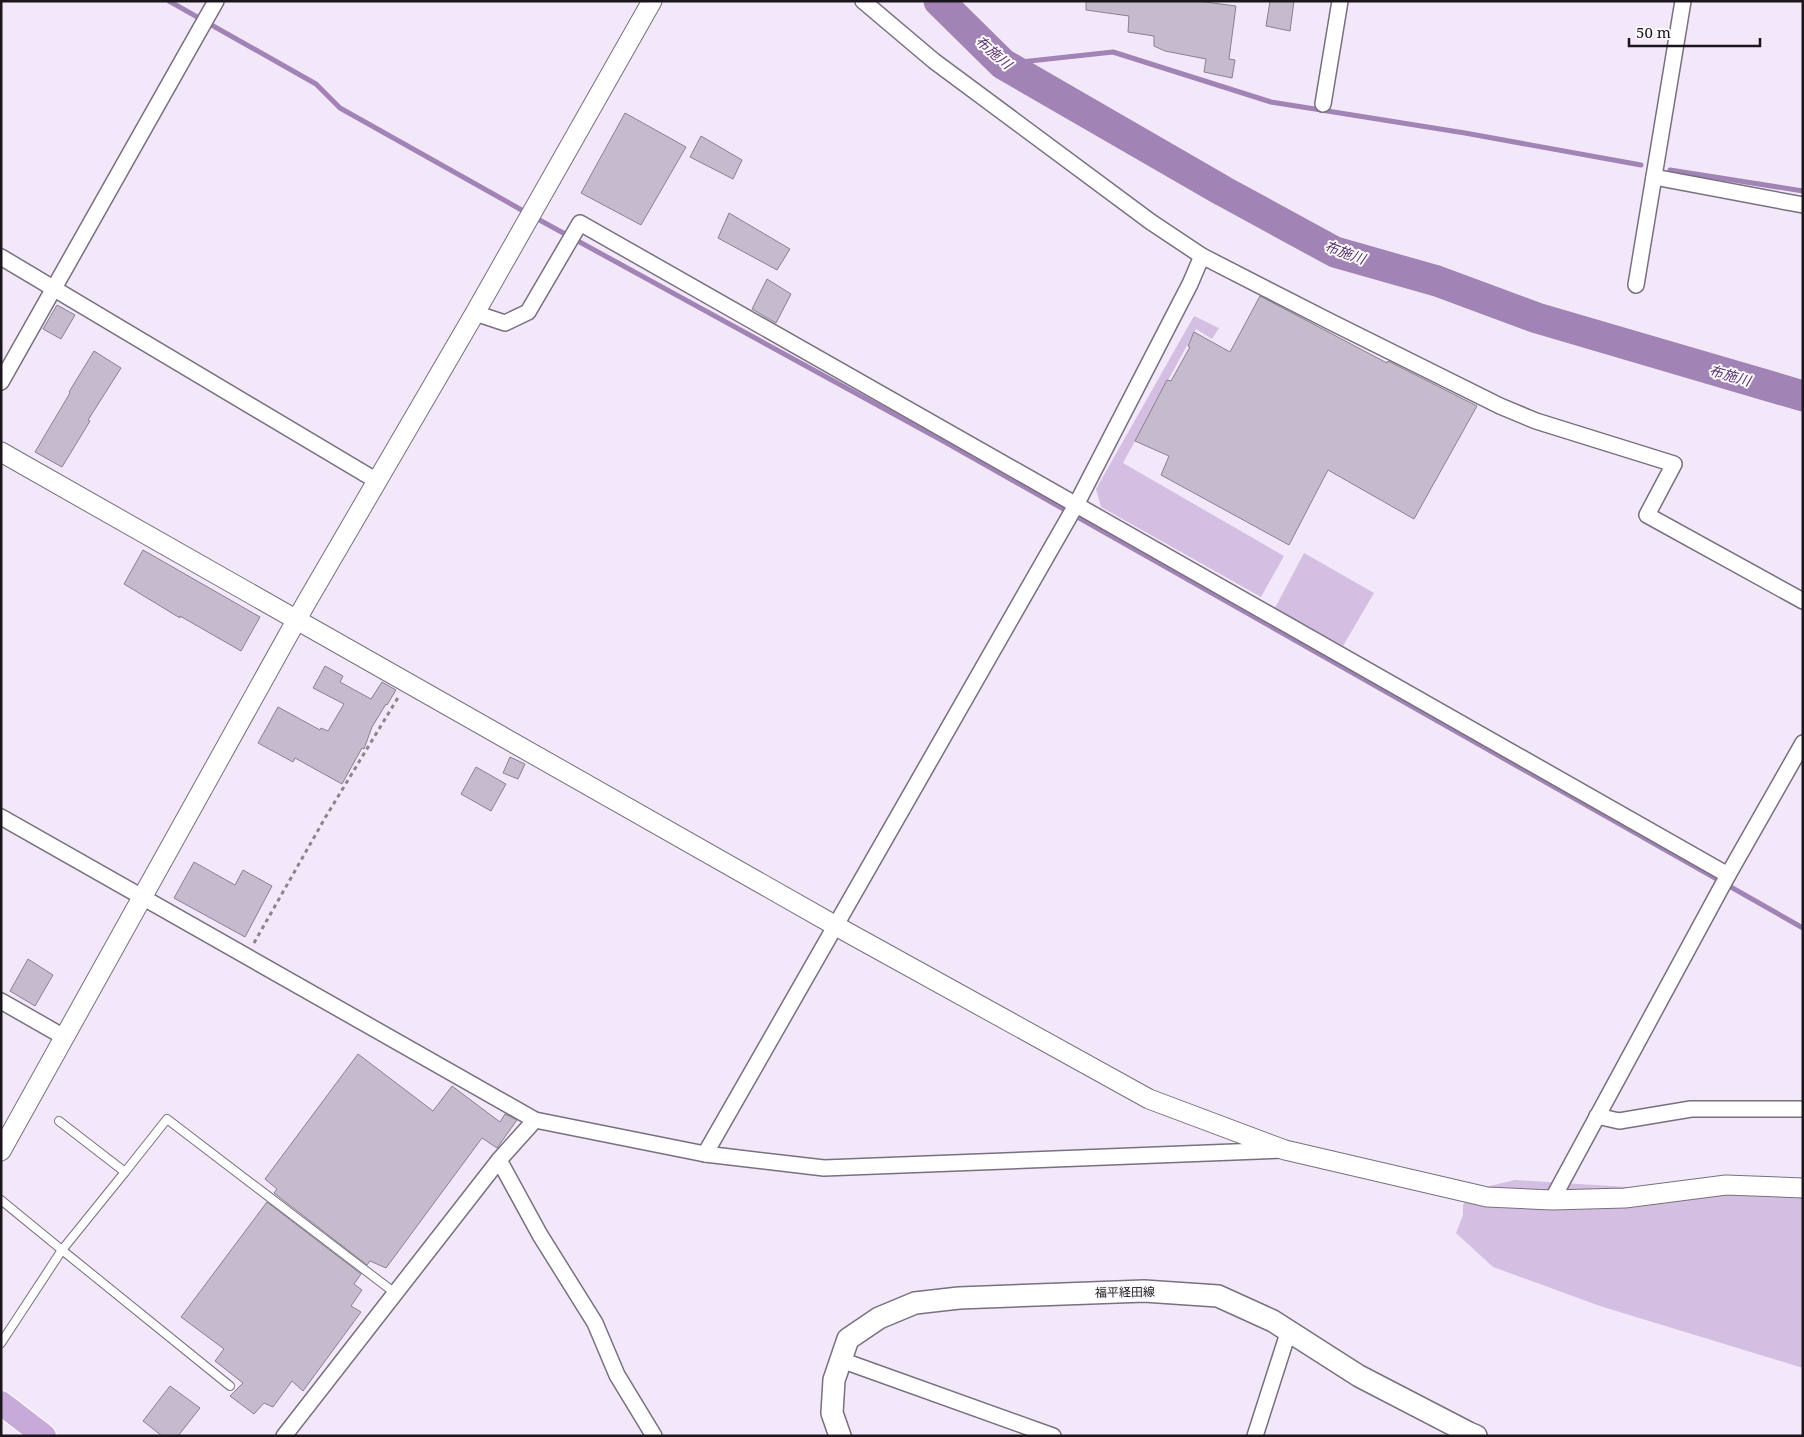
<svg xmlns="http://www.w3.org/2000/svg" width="1804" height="1437" viewBox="0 0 1804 1437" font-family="'Noto Serif','Noto Sans JP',serif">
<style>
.green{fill:#d4bfe2}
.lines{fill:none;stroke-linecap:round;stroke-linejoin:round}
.stream{stroke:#a283b6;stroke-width:5}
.river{stroke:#a283b6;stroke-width:31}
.building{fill:#c5bbcc;stroke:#898090}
.service-casing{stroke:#786f7f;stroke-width:10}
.minor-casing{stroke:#786f7f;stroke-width:18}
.tertiary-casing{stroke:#786f7f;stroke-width:21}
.secondary-casing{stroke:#786f7f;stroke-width:24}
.primary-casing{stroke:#fff;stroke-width:26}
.path{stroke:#8a8390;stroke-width:3;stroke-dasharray:4 4;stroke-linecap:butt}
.service{stroke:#fff;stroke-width:8}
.minor{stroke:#fff;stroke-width:15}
.tertiary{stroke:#fff;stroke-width:19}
.secondary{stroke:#fff;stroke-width:21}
.primary{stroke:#c8aada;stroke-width:24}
.labels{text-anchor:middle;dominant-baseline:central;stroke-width:4;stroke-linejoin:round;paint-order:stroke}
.street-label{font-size:12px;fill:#1a161c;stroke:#fbf9fc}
.water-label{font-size:14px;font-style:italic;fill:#572f6f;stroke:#fbf9fc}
</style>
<rect width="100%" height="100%" fill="#f2e8fa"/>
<!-- green -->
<g class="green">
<polygon points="1194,316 1219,328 1212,339 1196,329 1123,463 1284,556 1261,597 1101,507 1096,489"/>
<polygon points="1304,553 1374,593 1343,646 1275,608"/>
<polygon points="1515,1180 1674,1190 1803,1186 1803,1368 1600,1306 1493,1267 1456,1233 1463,1215 1463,1205 1473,1190"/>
</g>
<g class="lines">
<!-- stream -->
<g class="stream">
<polyline points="169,1 316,84 340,108 527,213"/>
<polyline points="1003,64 1113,52 1271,102 1465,133 1641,165"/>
<polyline points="1670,170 1803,191"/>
<polyline points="534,217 945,442 1803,928"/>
</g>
<!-- river -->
<polyline class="river" points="939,1 1003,64 1223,191 1335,252 1437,281 1537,318 1803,396"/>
</g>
<!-- building -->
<g class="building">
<polygon points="1086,1 1197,1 1236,6 1229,59 1235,60 1232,78 1204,72 1206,59 1165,51 1154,46 1154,36 1128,32 1129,16 1086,10"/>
<polygon points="1270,1 1294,1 1290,31 1266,26"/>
<polygon points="625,113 686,147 641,225 581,193"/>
<polygon points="701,136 742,160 733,179 690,157"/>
<polygon points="729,213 790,249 777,270 718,238"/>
<polygon points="767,279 791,294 776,323 752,309"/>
<polygon points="1260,296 1387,363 1388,361 1477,406 1414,519 1328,470 1289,545 1161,475 1169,456 1135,441 1167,380 1171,381 1190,347 1188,346 1194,332 1230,352"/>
<polygon points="57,305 75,315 61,339 43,329"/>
<polygon points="94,351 121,368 88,420 90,421 62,467 35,452 70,393 69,392"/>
<polygon points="143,550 260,617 241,651 180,616 180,618 124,584"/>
<polygon points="325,666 343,676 340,682 371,699 382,682 396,690 387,705 386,704 372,727 364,749 362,748 342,784 295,758 293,762 258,743 278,707 320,730 321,728 328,731 344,704 313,688"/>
<polygon points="510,757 525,764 518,779 503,773"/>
<polygon points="476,767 506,784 491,811 461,794"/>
<polygon points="194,862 235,885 243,870 272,886 245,937 174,898"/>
<polygon points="28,959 53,975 35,1006 10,991"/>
<polygon points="358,1054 433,1111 452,1086 500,1122 505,1114 517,1120 497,1148 482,1138 386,1268 370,1261 367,1265 274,1193 277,1189 265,1179"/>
<polygon points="267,1202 361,1274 354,1284 362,1290 351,1306 361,1312 303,1391 292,1381 273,1407 264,1403 254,1414 230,1396 243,1383 215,1361 224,1349 181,1317"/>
<polygon points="170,1386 200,1408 178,1436 162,1436 143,1421"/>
</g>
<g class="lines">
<defs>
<g id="service">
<polyline points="59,1121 125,1172 62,1250 230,1386"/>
<polyline points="125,1172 167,1119 395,1293"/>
<polyline points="1,1200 62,1250 1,1343"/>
</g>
<g id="minor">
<polyline points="863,1 934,61 1151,222 1202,256 1329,321 1500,406 1536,421 1674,464 1647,515 1803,601"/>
<polyline points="1323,104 1340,1"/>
<polyline points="1654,177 1803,205"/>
<polyline points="1,257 377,481"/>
<polyline points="1636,285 1683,1"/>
<polyline points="475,313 505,323 528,312 580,223 1728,875"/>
<polyline points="1,382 216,1"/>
<polyline points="1,817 535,1120 705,1154 824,1168 1283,1150"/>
<polyline points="1,1001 64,1037"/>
<polyline points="1597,1116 1619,1121 1691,1109 1803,1109"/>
<polyline points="705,1154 1076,505 1190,284 1202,256"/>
<polyline points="499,1160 540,1235 595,1323 617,1375 654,1436"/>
<polyline points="1552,1200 1728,875 1803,743"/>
<polyline points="841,1360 1053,1436"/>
<polyline points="284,1436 499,1160 535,1120"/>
<polyline points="1255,1436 1289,1330"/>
</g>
<g id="tertiary">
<polyline points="1,452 836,926 1149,1099 1285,1150 1487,1197 1552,1200 1625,1198 1726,1185 1803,1188"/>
<polyline points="1,1151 306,603 475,313 652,1"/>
</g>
<polyline id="secondary" points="840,1436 832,1413 834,1380 848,1339 879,1318 915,1303 959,1298 1144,1291 1218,1296 1273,1321 1359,1376 1469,1433 1476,1436"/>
<polyline id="primary" points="1,1403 44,1436"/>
</defs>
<!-- service casing -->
<use href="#service" class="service-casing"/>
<!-- minor casing -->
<use href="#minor" class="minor-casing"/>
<!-- tertiary casing -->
<use href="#tertiary" class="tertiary-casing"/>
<!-- secondary casing -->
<use href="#secondary" class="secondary-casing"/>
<!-- primary casing -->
<use href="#primary" class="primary-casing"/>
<!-- path -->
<polyline class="path" points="254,943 325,818 399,696"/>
<!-- service -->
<use href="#service" class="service"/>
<!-- minor -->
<use href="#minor" class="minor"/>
<!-- tertiary -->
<use href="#tertiary" class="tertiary"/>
<!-- secondary -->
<use href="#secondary" class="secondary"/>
<!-- primary -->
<use href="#primary" class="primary"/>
</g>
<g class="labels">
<!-- street labels -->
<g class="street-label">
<text transform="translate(1125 1292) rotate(-1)">福平経田線</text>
</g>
<!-- water labels -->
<g class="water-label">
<text transform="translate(994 52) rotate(41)">布施川</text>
<text transform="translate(1345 252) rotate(20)">布施川</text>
<text transform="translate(1730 375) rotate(16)">布施川</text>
</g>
</g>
<!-- border -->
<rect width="1804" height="1437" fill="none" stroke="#1a161c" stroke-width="5"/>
<!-- scale -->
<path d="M1629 38v8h131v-8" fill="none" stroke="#1a161c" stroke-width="2.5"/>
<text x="1636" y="38" font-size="15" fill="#1a161c" stroke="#fbf9fc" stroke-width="4" paint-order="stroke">50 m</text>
</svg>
